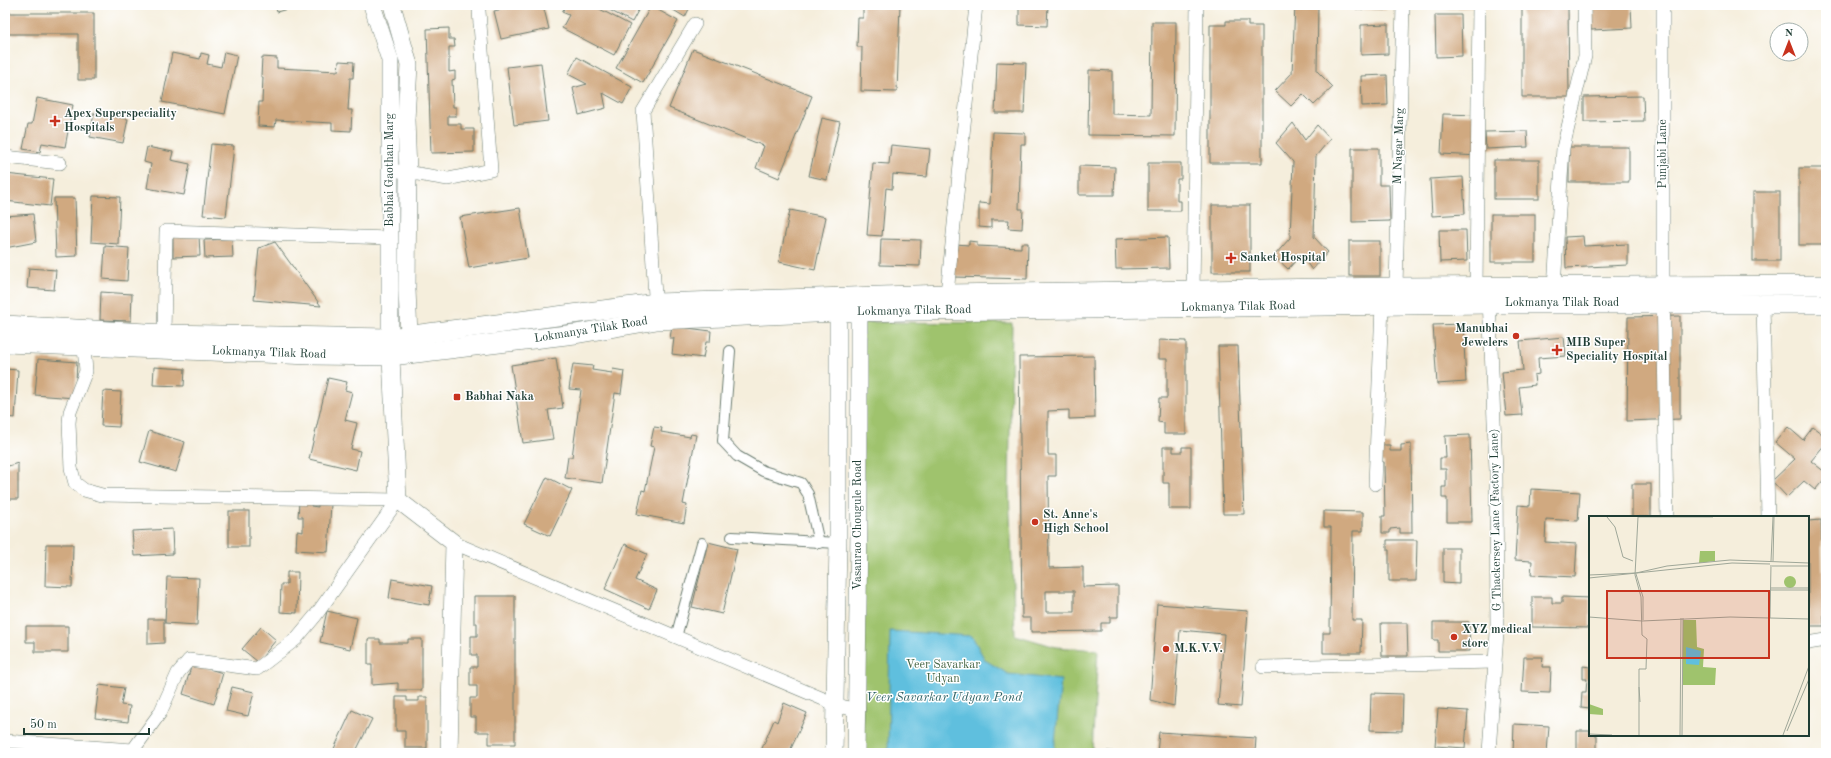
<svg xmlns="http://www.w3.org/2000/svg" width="1831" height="758" viewBox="0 0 1831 758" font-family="'Old Standard TT',serif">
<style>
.green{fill:#9fc36d;stroke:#5f8050}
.water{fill:#5fbfde;stroke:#3f7e89}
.building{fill:#d0a980;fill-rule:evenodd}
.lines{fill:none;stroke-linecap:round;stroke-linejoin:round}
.pedestrian-casing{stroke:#6a7b6f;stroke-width:12}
.minor-casing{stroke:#6a7b6f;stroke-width:14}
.tertiary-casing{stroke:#6a7b6f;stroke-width:18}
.secondary-casing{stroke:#6a7b6f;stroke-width:20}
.pedestrian{stroke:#fff;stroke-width:10}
.minor{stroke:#fff;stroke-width:13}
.tertiary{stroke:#fff;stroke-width:17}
.secondary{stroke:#fff;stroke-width:19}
.poi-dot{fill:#c8321e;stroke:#fff;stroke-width:1.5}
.labels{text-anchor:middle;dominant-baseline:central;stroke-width:3;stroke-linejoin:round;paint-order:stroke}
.poi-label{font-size:12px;font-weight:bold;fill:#1f3d34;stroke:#fff;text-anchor:start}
.street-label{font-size:12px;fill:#1f3d34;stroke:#fff}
.park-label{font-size:12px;fill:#456545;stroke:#fff}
.water-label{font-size:13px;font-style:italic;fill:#326467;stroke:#fff}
.inset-road{fill:none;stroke:#9fa799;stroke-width:1}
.view{fill:#c8321e;fill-opacity:0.15;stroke:#c8321e;stroke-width:2}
.inset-edge{fill:none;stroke:#1f3d34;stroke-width:2}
</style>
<rect width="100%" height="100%" fill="#fff"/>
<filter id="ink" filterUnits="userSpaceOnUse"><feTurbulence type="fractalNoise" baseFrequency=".025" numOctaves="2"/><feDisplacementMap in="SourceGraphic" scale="8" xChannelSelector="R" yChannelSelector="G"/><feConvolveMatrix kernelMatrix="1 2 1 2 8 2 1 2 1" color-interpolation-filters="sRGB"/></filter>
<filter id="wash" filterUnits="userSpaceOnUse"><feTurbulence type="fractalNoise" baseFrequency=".012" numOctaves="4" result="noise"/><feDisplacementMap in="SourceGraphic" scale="16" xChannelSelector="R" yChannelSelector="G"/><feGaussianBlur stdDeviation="0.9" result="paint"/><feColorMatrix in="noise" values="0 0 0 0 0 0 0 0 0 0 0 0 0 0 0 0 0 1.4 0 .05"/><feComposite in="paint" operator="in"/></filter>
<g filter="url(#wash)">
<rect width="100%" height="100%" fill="#f5eedc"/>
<!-- green -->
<polygon class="green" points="863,322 1012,323 1009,490 1015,635 1056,647 1098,650 1092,753 862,753"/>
<!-- water -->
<polygon class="water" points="890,631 972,636 985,660 1008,674 1061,680 1054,753 888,753"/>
<g id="blocks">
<!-- building -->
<g class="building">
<polygon points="275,5 300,5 277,12"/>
<polygon points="521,5 543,5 549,29 501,39 494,11"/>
<polygon points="566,5 592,5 630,25 614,55 562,28 569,15 562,12"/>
<polygon points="600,5 641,5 632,22"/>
<polygon points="665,5 691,5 685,17"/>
<polygon points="863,5 900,5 897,92 861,91 862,47 857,47 858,18 863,18"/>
<polygon points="1019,5 1048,5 1047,26 1019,25"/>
<polygon points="1295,5 1318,5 1317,71 1333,87 1314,105 1303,94 1291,106 1275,91 1292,73"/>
<polygon points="1356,5 1386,5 1386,10 1356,9"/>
<polygon points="1441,5 1474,5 1474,7 1441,9"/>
<polygon points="1522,5 1568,5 1569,97 1522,97"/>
<polygon points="1589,5 1631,5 1632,28 1591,30"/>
<polygon points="651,6 678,21 643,83 616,68"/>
<polygon points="5,13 94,13 94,80 78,80 78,34 5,34"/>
<polygon points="1435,15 1461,15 1462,56 1436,57"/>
<polygon points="1226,21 1248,21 1248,26 1262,26 1262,163 1210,163 1210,25 1226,25"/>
<polygon points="1152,22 1176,22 1175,136 1088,135 1089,70 1112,71 1112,114 1151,115"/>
<polygon points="1388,24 1388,54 1361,55 1361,25"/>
<polygon points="449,28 449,39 454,39 455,47 449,47 449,72 455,71 455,79 452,80 453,107 456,107 456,116 448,116 448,124 461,124 461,129 474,129 474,152 431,153 427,29"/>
<polygon points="693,49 812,96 779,178 756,168 764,146 669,108"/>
<polygon points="224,52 237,55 225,114 162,102 172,53 200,59 201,53 209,55 207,64 221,67"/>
<polygon points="262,57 277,58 277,68 338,71 339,61 354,62 353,78 350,78 348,110 352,110 351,131 332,130 332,123 276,120 275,127 258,126 259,102 262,102 263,77 261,77"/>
<polygon points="577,57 632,87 623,104 603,93 606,108 579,115 573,88 587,84 568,74"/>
<polygon points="997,62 1026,63 1024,113 995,113"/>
<polygon points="541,63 548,121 514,125 507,67"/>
<polygon points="1387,75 1388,105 1362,106 1361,76"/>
<polygon points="1643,96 1644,121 1584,122 1584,97"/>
<polygon points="37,98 73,105 65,147 42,143 40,152 23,149 28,124 32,124"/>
<polygon points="94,113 128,119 123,143 90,137"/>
<polygon points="1443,114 1481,115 1479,156 1441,154"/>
<polygon points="822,118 840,122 827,180 809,176"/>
<polygon points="1293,123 1305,140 1317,125 1330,139 1316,156 1314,237 1328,252 1312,270 1301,255 1288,269 1274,256 1290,238 1293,162 1276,143"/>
<polygon points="1527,131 1528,147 1486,149 1485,132"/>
<polygon points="993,132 1025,133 1025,144 1021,144 1019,209 1023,209 1022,229 1008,228 1009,220 991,220 991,228 979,227 979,203 990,204"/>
<polygon points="211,144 234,146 226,217 203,215"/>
<polygon points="891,145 930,149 927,177 893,174 892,189 886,188 882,236 867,235 873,163 889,164"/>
<polygon points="147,147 173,152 171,160 190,164 184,195 147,188 151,164 144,162"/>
<rect x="1569" y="147" width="60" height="35"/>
<polygon points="1352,148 1379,148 1379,185 1389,185 1390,221 1352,222"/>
<rect x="1494" y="160" width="45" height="39"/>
<polygon points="1148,163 1181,163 1181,179 1177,179 1177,201 1181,201 1181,211 1148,211"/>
<polygon points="1079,166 1115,167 1114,195 1079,195"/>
<rect x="1799" y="168" width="27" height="77"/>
<polygon points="5,174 53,179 50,206 5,201"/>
<polygon points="1463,177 1465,214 1432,216 1430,179"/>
<rect x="1753" y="192" width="27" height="69"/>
<polygon points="93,196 120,197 118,244 91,242"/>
<polygon points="54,198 75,198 77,256 56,257"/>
<rect x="1212" y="205" width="38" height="67"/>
<polygon points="520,208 528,258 469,268 460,217"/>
<polygon points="790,210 826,217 815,270 779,262"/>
<polygon points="33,214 36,242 5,248 5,216"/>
<rect x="1491" y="214" width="44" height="48"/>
<polygon points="1439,230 1466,230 1467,261 1440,262"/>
<polygon points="199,235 200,256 173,257 173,237"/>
<polygon points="1583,236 1584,246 1628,244 1628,265 1566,268 1565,237"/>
<polygon points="1168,237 1169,268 1116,269 1115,239"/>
<polygon points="232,239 233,257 205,258 204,240"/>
<polygon points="881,239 921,240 920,266 880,265"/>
<polygon points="969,241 977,242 977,246 1021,248 1021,243 1028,243 1027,279 953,277 955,244 969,245"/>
<rect x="1349" y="241" width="31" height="35"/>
<polygon points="275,242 321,306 254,300 259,248"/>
<polygon points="105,246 129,248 127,281 103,279"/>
<polygon points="29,268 56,270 54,290 27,288"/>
<polygon points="101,292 132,294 131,321 100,320"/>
<polygon points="1680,316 1680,419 1627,421 1628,317"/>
<polygon points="1463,324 1466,382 1437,384 1433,325"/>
<polygon points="672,326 711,331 710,342 706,342 703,358 672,354 674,338 670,338"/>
<polygon points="1564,337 1566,356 1538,358 1539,374 1534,375 1535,385 1519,387 1522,415 1506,416 1502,372 1523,370 1520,341"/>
<polygon points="1159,340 1186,341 1186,434 1164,434 1164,423 1158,422 1159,398 1167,398 1167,359 1159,359"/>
<polygon points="1218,346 1238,346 1244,514 1223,514"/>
<path d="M1094 356 1095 418 1069 419V410L1048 411V455H1056V476H1048L1049 568 1083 567V587L1118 586V617H1110V623H1101V631L1031 632V618H1022L1019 357ZM1046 591H1074V612H1046Z"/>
<polygon points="556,358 563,408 548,410 553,439 523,443 511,365"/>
<polygon points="38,359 77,362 75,398 35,395"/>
<polygon points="573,364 593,366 592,370 612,373 613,369 624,371 621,394 615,393 602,483 565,478 568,457 572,457 581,390 569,389"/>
<polygon points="154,367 185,369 184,386 153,385"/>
<polygon points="5,369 18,370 15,418 5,417"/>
<polygon points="328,378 347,382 345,390 352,392 345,420 357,423 351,449 360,451 356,470 309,459"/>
<polygon points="103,391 121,392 119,427 101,426"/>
<polygon points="654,427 662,428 661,432 690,437 691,434 696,435 683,504 687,505 684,523 637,514 642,490 645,491 654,447 650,446"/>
<polygon points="1788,427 1803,440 1813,427 1826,437 1826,443 1811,461 1826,473 1826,477 1815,490 1804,481 1787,497 1772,481 1795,459 1775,442"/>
<polygon points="149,431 185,442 176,472 140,462"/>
<polygon points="1470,435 1472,522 1447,522 1447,498 1442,498 1442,487 1446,487 1446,469 1440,469 1440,458 1446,458 1445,436"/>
<polygon points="1411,444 1412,533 1400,533 1400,528 1390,529 1390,533 1382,533 1382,516 1385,516 1384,462 1380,462 1380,445 1390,445 1390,451 1401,451 1401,445"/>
<polygon points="1163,447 1173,447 1173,452 1182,452 1182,447 1191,447 1191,509 1169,509 1169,483 1163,483"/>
<polygon points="18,463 18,499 5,499 5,467"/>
<polygon points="547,477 572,490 550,536 524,524"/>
<rect x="1632" y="484" width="19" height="33"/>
<polygon points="1531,489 1580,492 1578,521 1546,519 1545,542 1577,544 1575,577 1531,575 1532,561 1515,560 1518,505 1530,506"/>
<polygon points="299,502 312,503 311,506 318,507 318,503 331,504 328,552 296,550 297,531 303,532 303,517 298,517"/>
<rect x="229" y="511" width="20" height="36"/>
<polygon points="1324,511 1363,512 1363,531 1353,531 1352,620 1362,620 1361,653 1323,653 1323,633 1330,633 1331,527 1324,527"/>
<polygon points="1821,520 1824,626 1808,626 1808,521"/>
<polygon points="172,529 173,554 134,556 132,531"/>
<polygon points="1387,540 1417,540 1416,581 1389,581 1389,550 1387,550"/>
<polygon points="708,542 737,549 722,614 692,607"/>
<polygon points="46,544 73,544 72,587 45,586"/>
<polygon points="625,544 647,554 635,580 657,590 649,609 605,589"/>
<polygon points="1443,548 1459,548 1459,584 1443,583"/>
<polygon points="287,572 298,572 297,613 280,612 281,584 287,584"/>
<polygon points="167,577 199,578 197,625 165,623"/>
<polygon points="392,579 432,586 429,605 389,598"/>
<polygon points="474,596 515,596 515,744 489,744 489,732 476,732 476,717 470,717 470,698 477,698 477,686 470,686 470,667 477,667 477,655 471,655 471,636 477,636 477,623 474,623"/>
<polygon points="1532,597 1552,597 1552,603 1562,603 1562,597 1590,598 1590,628 1532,627"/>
<polygon points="1157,604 1248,611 1241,707 1218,705 1224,634 1180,630 1174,706 1150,700"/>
<polygon points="327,611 357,618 350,649 320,642"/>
<polygon points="148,619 164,619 164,643 148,644"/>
<polygon points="1433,622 1469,622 1470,651 1438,651 1438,640 1433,640"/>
<polygon points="1381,623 1407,623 1408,656 1382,656"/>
<polygon points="26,626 68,626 68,652 35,652 35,642 26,642"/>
<polygon points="261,627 276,640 258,662 242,649"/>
<polygon points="368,639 380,639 380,643 408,643 408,639 422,639 422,690 398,690 398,683 372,685 372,665 368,665"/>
<polygon points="1524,657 1543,657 1542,667 1551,667 1550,693 1522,692"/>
<polygon points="192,664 223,673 214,704 183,694"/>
<polygon points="1583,666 1590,667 1590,708 1581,707 1582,692 1586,692 1587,679 1583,679"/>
<polygon points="99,685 124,688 121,705 130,706 128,722 95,718"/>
<polygon points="232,687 254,692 248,716 226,711"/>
<polygon points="1371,693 1403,694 1402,731 1370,730"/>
<polygon points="396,697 407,697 407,701 419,701 419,697 427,697 427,748 405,748 405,731 396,731"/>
<polygon points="784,703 807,713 789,753 760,753 774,720 777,722"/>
<polygon points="1438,709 1468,711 1465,748 1435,746"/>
<polygon points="352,710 372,719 355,753 332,753"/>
<polygon points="1514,724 1549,726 1547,753 1513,753"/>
<polygon points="1577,731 1590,731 1590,735 1597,735 1597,753 1577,753"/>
<polygon points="1159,732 1256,738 1255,753 1157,753"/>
<polygon points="32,748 32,753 5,753 5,749"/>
<polygon points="1107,751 1121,752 1121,753 1107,753"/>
</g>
</g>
</g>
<g filter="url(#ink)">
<use href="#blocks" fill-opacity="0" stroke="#6a7b6f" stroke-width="1"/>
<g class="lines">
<defs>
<g id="pedestrian">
<polyline points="730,351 723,441 737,456 763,471 801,483 808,494 819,543"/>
<polyline points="732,537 838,543"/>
<polyline points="676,637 702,543"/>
</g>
<g id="minor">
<polyline points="1663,5 1663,285 1667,517"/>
<polyline points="5,157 60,163"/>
<polyline points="400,171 448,179 491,170 479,11"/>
<polyline points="1396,287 1403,5"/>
<polyline points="1476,287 1479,5"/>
<polyline points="1554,287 1563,148 1585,56 1584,5"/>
<polyline points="1193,292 1197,5"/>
<polyline points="947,294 976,5"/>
<polyline points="1763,304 1768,517"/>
<polyline points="656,311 643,111 695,24"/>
<polyline points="164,334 166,231 390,238"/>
<polyline points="84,347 86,371 70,412 69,423 71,468 75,483 84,490 102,495 398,500"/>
<polyline points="1375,484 1382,305"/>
<polyline points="454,543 835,704 857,711"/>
<polyline points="1808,643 1826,640"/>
<polyline points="1263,667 1495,662"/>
<polyline points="5,741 133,750 160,713 178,673 189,660 257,669 296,639 316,615 398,500"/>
<polyline points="1489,753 1497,632 1496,471 1489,297"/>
</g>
<g id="tertiary">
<polyline points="372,5 390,60 390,338 398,500 454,543 449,753"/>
<polyline points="392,5 409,65 406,120 408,172 407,290 409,335 401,345"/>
<polyline points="834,753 838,543 838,299"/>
<polyline points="856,753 859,528 859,298"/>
</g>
<g id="secondary">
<polyline points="5,325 164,334 390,338 656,303 947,294 1396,287 1826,285"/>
<polyline points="5,343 310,355 391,356 575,334 657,320 838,312 1490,304 1826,304"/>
</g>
</defs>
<!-- pedestrian casing -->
<use href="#pedestrian" class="pedestrian-casing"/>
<!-- minor casing -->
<use href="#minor" class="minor-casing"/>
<!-- tertiary casing -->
<use href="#tertiary" class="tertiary-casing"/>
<!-- secondary casing -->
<use href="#secondary" class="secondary-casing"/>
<!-- pedestrian -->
<use href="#pedestrian" class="pedestrian"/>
<!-- minor -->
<use href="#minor" class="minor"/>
<!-- tertiary -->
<use href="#tertiary" class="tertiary"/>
<!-- secondary -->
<use href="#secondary" class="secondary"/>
</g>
</g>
<!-- markers -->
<g class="poi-dot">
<path d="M53 115h4v4h4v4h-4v4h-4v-4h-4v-4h4z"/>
<path d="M1229 252h4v4h4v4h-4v4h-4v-4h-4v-4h4z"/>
<circle cx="1516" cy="336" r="4"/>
<path d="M1555 344h4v4h4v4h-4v4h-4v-4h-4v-4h4z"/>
<rect x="453" y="393" width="8" height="8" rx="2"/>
<circle cx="1035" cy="522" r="4"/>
<circle cx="1454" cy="637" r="4"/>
<circle cx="1166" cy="649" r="4"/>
</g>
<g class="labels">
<!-- poi labels -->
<g class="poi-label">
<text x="64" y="114">Apex Superspeciality<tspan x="64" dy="14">Hospitals</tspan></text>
<text x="1240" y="258">Sanket Hospital</text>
<text x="1508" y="329" text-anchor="end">Manubhai<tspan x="1508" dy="14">Jewelers</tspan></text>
<text x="1566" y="343">MIB Super<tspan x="1566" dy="14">Speciality Hospital</tspan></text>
<text x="465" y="397">Babhai Naka</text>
<text x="1043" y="515">St. Anne's<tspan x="1043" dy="14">High School</tspan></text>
<text x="1462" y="630">XYZ medical<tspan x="1462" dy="14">store</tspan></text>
<text x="1174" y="649">M.K.V.V.</text>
</g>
<!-- street labels -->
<g class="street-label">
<text transform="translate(1399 146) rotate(-88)">M Nagar Marg</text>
<text transform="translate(1663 154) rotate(-90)">Punjabi Lane</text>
<text transform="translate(390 170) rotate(-90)">Babhai Gaothan Marg</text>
<text x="1562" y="303">Lokmanya Tilak Road</text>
<text transform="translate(1238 307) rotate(-1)">Lokmanya Tilak Road</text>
<text transform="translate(914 311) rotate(-1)">Lokmanya Tilak Road</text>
<text transform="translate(591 330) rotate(-9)">Lokmanya Tilak Road</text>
<text transform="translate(269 353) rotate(2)">Lokmanya Tilak Road</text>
<text transform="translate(1496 520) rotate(-91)">G Thackersey Lane (Factory Lane)</text>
<text transform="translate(858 525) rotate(-90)">Vasanrao Chougule Road</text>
</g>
<!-- park labels -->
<g class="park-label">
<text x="943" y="665">Veer Savarkar<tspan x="943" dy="14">Udyan</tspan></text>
</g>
<!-- water labels -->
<g class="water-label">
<text x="944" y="697">Veer Savarkar Udyan Pond</text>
</g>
</g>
<!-- overview -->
<g transform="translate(1589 516)">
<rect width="220" height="220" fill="#f5eedc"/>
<path d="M111 35H126V45L110 47ZM195 66a6 6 0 1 1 12 0a6 6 0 1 1-12 0ZM94 104H107L108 131 115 133 114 151 127 152 126 169H94ZM0 188 14 193V199L0 198Z" fill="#9fc36d"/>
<path d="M97 131 112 135 110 149 97 148Z" fill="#5fbfde"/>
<path class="inset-road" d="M18 1 26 11 34 41 44 45M182 45 184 1M184 45 185 1M183 50H220M47 58 54 81V104M0 59 47 57 78 50 141 44 220 47M0 62 143 47 181 48M182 72H220M182 74H220M0 101 53 105 141 101 220 103M181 102 182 49M50 171 51 186M198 215 220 163M0 218 23 219M50 219V153H57L58 123 53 119 52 81 46 59 49 1H124M91 219 92 102M93 219 94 102M194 219 220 150"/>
<path class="view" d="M18 75H180V142H18Z"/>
<rect width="220" height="220" class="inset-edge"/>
</g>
<!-- margin -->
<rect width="1831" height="758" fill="none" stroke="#fff" stroke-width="20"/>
<!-- north arrow -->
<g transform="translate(1789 42)"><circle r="19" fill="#ffffff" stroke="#a5b1ae"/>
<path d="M0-3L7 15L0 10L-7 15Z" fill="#c8321e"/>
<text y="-6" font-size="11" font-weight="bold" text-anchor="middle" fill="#1f3d34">N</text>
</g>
<!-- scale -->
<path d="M24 728v6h125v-6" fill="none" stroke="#1f3d34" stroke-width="2"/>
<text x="30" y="728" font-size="12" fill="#1f3d34" stroke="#ffffff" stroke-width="3" paint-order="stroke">50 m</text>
</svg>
